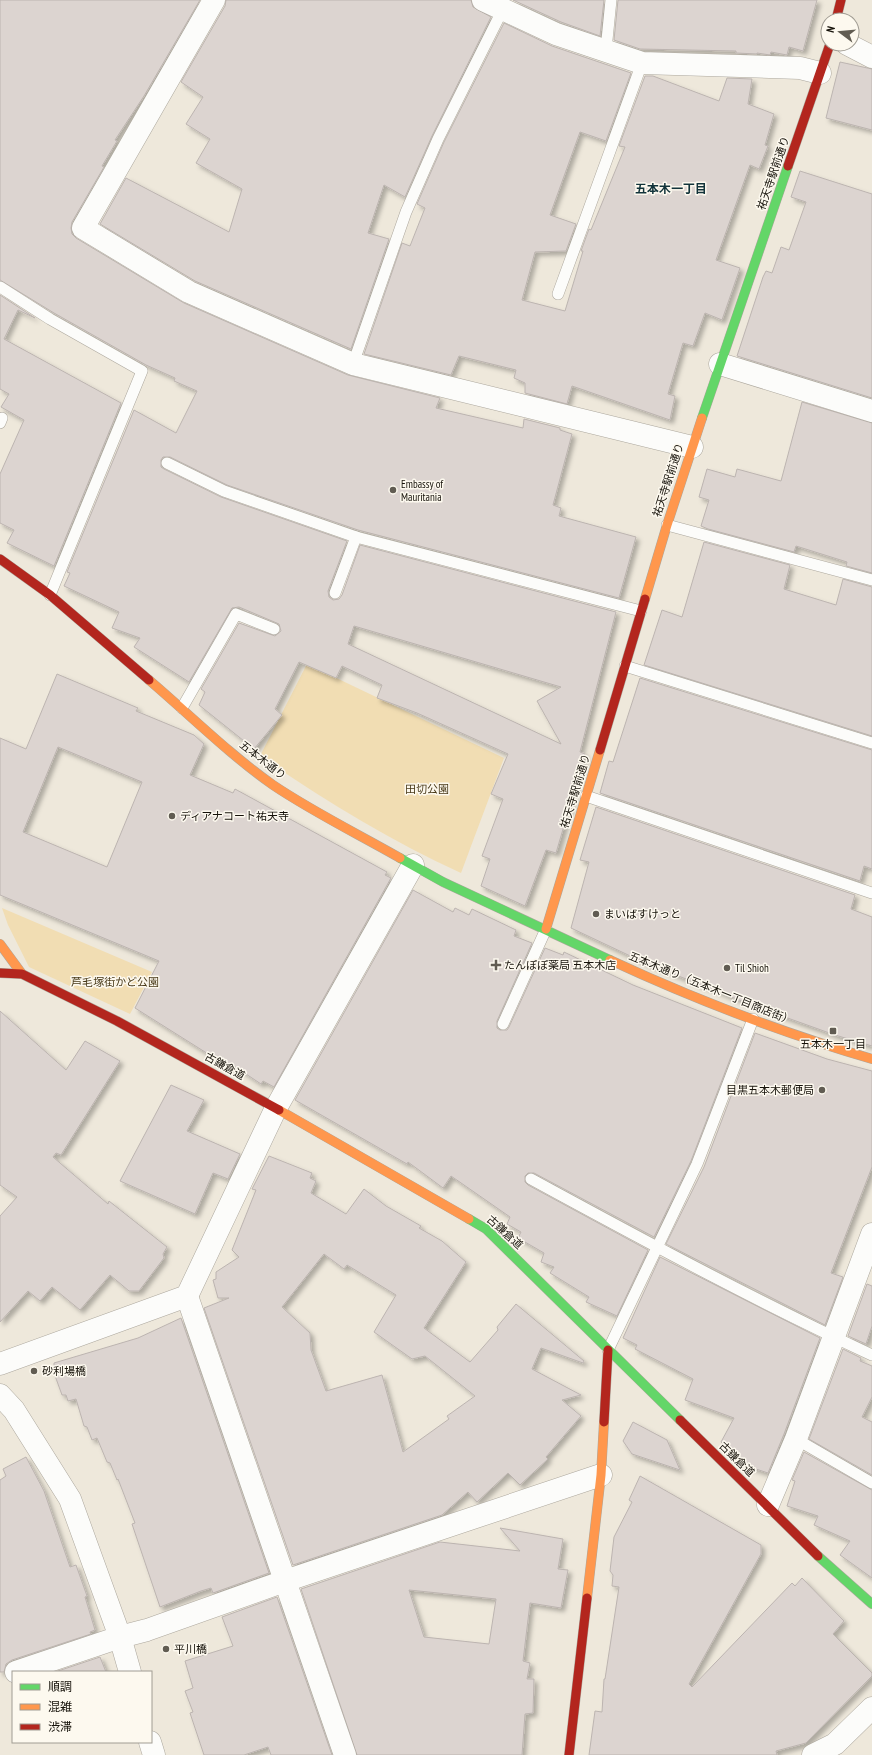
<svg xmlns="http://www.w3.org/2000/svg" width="872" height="1755" viewBox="0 0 872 1755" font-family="'PT Sans Narrow','Noto Sans JP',sans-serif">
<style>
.green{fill:#f1ddb3}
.building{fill:#dcd4d0;stroke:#bcb4b0;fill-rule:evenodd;filter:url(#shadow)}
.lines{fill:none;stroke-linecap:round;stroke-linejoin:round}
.lane-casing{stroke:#aca79d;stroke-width:12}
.street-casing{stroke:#aca79d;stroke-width:23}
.fast-casing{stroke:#aca79d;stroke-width:10}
.slow-casing{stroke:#aca79d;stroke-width:10}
.jam-casing{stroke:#aca79d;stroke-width:10}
.lane{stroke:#fcfcfa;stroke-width:11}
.street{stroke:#fcfcfa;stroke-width:22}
.fast{stroke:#63d668;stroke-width:9}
.slow{stroke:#ff974d;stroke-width:9}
.jam{stroke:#b3261e;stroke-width:9}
.poi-dot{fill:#615c52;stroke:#fdf9ef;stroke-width:1.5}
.labels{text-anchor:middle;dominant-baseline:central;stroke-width:3;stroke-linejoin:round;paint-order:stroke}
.street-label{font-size:11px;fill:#151109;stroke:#fdf9ef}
.poi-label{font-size:11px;fill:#151109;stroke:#fdf9ef;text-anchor:start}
.park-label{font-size:11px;fill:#483918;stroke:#fdf9ef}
.neighbourhood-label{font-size:12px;font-weight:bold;fill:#12333a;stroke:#fdf9ef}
</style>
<defs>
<filter id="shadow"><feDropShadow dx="3.5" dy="3.5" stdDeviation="2" flood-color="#0004"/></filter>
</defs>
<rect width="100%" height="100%" fill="#eee8db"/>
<!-- green -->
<g class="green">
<path d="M307 664 504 758 461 873C391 841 324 800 260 756Z"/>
<polygon points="2,908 152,972 130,1014 29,967 8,925"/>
</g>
<!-- building -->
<g class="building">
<path d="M0 0H200L144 96 115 140 117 141 102 166 104 167 72 222 71 228 72 234 76 238 184 303 348 375 440 398 436 408 523 428 524 419 560 428V430L572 434 553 505 561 508 559 516 636 537 619 598 358 530 227 485 170 457H163L161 460V467L164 469 221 497 347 541 328 591 329 597 333 600 339 599 342 595 360 545 616 612 580 752 585 754 556 853 546 850 525 906 481 886 490 859 482 856 503 799 491 794 508 754 417 713 377 698 382 685 342 666 336 678 299 662 275 709 282 715 254 749 199 705 205 692 201 689 239 623 275 636 281 631 279 624 239 607 232 608 189 682 134 647 140 638 112 628 119 612 64 586 70 573 67 572 134 410 176 433 197 391 174 381 175 378 146 365 54 313 0 280ZM354 626 561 687 537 701 561 744 348 644Z"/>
<polygon points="226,0 471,0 473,7 491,17 432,136 405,197 384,185 368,233 389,239 351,349 195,281 100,224 126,178 229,232 242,189 196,163 210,139 186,124 203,97 181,82 225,6"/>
<polygon points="513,0 604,0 600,36 561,22"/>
<polygon points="618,0 817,0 803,51 789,47 787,55 771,52 770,55 757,53 757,54 736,53 736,51 640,49 614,40"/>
<polygon points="504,23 552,46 631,73 606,141 580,132 550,215 576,224 566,251 535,252 522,300 565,311 583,251 581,251 589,229 591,230 625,147 619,146 645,76 653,76 719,101 727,78 752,79 748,104 774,114 765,145 768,146 759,169 750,165 716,260 740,268 722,320 705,313 693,346 683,343 668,394 675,396 670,420 572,386 567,404 525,393 525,383 514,378 516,370 459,356 451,375 364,354 402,243 410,246 425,208 417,204 444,142"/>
<polygon points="840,62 872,69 872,130 826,118"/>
<polygon points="800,171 872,194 872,398 737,356 763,277 766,271 772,273 781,247 789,250 806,202 791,197"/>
<polygon points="0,295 35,318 18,310 4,339 121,403 54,566 7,543 14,530 0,523 0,474 24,420 1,407 9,394 0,389"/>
<polygon points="802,402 872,423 872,573 846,566 847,562 796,546 794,552 708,529 701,526 709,500 699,497 707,469 735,477 737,469 781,481"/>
<polygon points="704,542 790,565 784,589 836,605 843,579 872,587 872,736 644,665 662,610 682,617"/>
<path d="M57 674 138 708 136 711 194 735 204 744 190 775 233 793 235 789 387 872 385 875 391 878 274 1087 263 1081 261 1084 234 1066 232 1069 135 1008 159 961 0 895V738L26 749ZM58 747 142 782 107 867 23 832Z"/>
<polygon points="640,678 872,750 872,869 864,866 860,881 600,793 609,761 613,762"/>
<polygon points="596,807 855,895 851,909 872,917 872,1046 835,1035 757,1007 643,962 571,928 589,862 580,860"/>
<polygon points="413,890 453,912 455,908 469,915 472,909 516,930 514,936 532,943 497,1021 497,1028 500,1030 507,1030 509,1027 545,948 563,955 564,952 633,985 742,1028 691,1161 654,1237 534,1173 528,1173 525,1176 525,1182 528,1185 648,1250 617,1316 586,1302 589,1297 550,1273 554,1267 541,1262 544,1253 518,1238 521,1232 507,1224 510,1217 451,1176 443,1188 408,1162 407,1164 295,1100"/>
<polygon points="0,1011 66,1070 85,1041 120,1061 61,1155 56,1153 53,1157 108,1204 109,1201 167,1247 163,1254 164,1258 139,1291 129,1291 110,1275 80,1310 52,1287 40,1301 28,1291 0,1322 0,1216 17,1197 0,1185"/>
<polygon points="755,1033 827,1059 872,1071 872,1167 831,1273 843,1277 825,1325 666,1244 704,1167"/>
<polygon points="171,1085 204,1100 187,1131 240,1154 228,1179 213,1173 195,1214 120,1181"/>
<path d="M269 1156 312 1173 310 1178 316 1181 311 1193 346 1214 364 1189 386 1206 421 1226 419 1228 442 1241 466 1262 424 1328 470 1362 498 1330 497 1327 516 1304 584 1361 583 1363 541 1348 532 1369 581 1395 562 1400 581 1416 546 1457 548 1459 520 1485 508 1473 477 1502 468 1492 442 1515 293 1565 204 1308 229 1298H218L213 1280 216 1279V1272L239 1257 232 1250 256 1190 252 1189ZM324 1254 344 1269 347 1265 396 1295 374 1332 412 1359 425 1356 475 1396 447 1416 449 1419 403 1452 382 1375 326 1391 311 1350 310 1333 282 1307Z"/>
<polygon points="660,1257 820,1338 784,1434 768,1473 744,1465 721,1442 734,1418 685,1400 693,1379 635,1349 637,1345 623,1338"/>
<polygon points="867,1284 872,1286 872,1326 866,1344 848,1336"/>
<polygon points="181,1318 269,1573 213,1593 211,1588 201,1591 160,1607 132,1524 135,1523 118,1479 117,1480 110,1463 107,1462 97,1438 92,1440 87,1427 84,1426 76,1399 68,1401 66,1395 62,1395 54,1373 54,1363 138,1338"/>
<polygon points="843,1349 861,1358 860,1361 872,1366 872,1397 862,1417 872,1422 872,1475 809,1439"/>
<polygon points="633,1422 667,1440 680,1470 632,1454 623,1441"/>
<polygon points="804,1452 872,1490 872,1578 840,1555 850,1541 814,1525 818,1516 787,1506 795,1481 792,1480"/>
<polygon points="26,1457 44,1491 70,1567 76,1565 87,1596 85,1597 95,1630 90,1632 91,1634 12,1660 6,1664 4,1672 0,1672 0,1480 6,1476 3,1469"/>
<polygon points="640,1476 761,1545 761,1554 689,1684 692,1687 792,1583 795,1586 802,1578 844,1621 833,1634 872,1673 872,1676 806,1743 776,1751 777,1755 589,1755 595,1711 602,1712 604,1679 605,1679 619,1587 612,1586 613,1575 610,1571 614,1537 632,1502 629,1500"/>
<path d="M500 1528 563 1539 558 1569 568 1570 561 1608 530 1603 523 1661 530 1663 527 1679H534L533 1713 525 1714 522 1755H357L301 1589 440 1542 520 1551ZM409 1590 496 1599 489 1644 424 1637Z"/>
<polygon points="277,1597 332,1755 271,1755 268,1747 244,1755 204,1755 190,1713 193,1712 185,1691 193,1688 185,1661 233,1646 222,1617"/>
<polygon points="100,1657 106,1672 55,1672"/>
</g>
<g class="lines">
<defs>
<g id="lane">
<polyline points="606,50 611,0"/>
<polyline points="0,287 50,319 142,371 50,595"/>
<polyline points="558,294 642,63"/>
<polyline points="353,364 406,212 438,139 503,9"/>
<polyline points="0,423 2,418"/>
<polyline points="167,463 224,491 356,537 641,611"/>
<polyline points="667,525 872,580"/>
<polyline points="335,593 356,537"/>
<polyline points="625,666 872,743"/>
<polyline points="182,708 236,614 274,629"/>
<polyline points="586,796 872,893"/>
<polyline points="503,1024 546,929"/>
<path d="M531 1179C643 1240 756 1301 872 1355"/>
<polyline points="608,1350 697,1164 753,1019"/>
<polyline points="796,1439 872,1483"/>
</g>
<g id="street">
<polyline points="214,0 83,228 189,292 353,364 692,447"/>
<polyline points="483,0 556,34 642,63 800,68 820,73"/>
<polyline points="847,44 872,57"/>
<polyline points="720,364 872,411"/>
<polyline points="187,1296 345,1755"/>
<polyline points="0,1364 187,1296 276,1108 413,865"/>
<polyline points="0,1395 14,1410 70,1499 120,1637 130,1672"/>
<polyline points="768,1505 796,1439 872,1234"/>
<polyline points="16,1672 120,1637 147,1630 285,1581 601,1475"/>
<polyline points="150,1742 154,1755"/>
<polyline points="813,1755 835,1744 872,1708"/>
</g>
<g id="fast">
<polyline points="702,418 788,166"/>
<polyline points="400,858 443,882 610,960"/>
<polyline points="469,1219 486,1229 680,1420"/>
<polyline points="818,1556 872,1604"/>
</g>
<g id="slow">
<polyline points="645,599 667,525 702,418"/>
<path d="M149 680C190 715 229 754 273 785 313 812 358 834 400 858"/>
<polyline points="546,929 600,750"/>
<polyline points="0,944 22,974"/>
<path d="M610 960C694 999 783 1033 872 1059"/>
<polyline points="279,1110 469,1219"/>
<polyline points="587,1598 601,1475 604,1422"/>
</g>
<g id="jam">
<polyline points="836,20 841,0"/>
<polyline points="788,166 830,44"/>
<polyline points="0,559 50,595 149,680"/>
<polyline points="600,750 645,599"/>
<polyline points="0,973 22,974 117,1021 279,1110"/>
<polyline points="680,1420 818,1556"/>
<polyline points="604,1422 608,1350"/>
<polyline points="569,1755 587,1598"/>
</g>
</defs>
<!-- lane casing -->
<use href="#lane" class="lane-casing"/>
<!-- street casing -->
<use href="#street" class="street-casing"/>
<!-- fast casing -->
<use href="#fast" class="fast-casing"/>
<!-- slow casing -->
<use href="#slow" class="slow-casing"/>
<!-- jam casing -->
<use href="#jam" class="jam-casing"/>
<!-- lane -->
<use href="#lane" class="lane"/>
<!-- street -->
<use href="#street" class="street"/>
<!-- fast -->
<use href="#fast" class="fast"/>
<!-- slow -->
<use href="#slow" class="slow"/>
<!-- jam -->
<use href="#jam" class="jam"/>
</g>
<!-- markers -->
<g class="poi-dot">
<circle cx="393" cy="490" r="4"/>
<circle cx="172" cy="816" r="4"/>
<circle cx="596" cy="914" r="4"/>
<path d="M494 959h4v4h4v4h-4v4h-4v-4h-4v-4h4z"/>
<circle cx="727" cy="968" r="4"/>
<rect x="829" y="1027" width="8" height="8" rx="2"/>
<circle cx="822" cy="1090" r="4"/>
<circle cx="34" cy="1371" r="4"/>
<circle cx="166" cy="1649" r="4"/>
</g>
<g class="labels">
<!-- street labels -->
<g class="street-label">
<text transform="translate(773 173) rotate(-71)">祐天寺駅前通り</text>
<text transform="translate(668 480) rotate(-72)">祐天寺駅前通り</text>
<text transform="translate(263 760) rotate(38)">五本木通り</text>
<text transform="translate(575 791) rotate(-73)">祐天寺駅前通り</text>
<text transform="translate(711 988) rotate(22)">五本木通り（五本木一丁目商店街）</text>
<text transform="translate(225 1066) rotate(29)">古鎌倉道</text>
<text transform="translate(505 1232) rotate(42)">古鎌倉道</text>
<text transform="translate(737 1459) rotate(44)">古鎌倉道</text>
</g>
<!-- poi labels -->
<g class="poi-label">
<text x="401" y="484">Embassy of<tspan x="401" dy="13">Mauritania</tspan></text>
<text x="180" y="816">ディアナコート祐天寺</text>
<text x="604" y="914">まいばすけっと</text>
<text x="504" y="965">たんぽぽ薬局 五本木店</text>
<text x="735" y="968">Til Shioh</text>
<text x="833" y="1044" text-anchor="middle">五本木一丁目</text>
<text x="814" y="1090" text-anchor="end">目黒五本木郵便局</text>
<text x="42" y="1371">砂利場橋</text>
<text x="174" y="1649">平川橋</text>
</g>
<!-- park labels -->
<g class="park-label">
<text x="427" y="789">田切公園</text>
<text x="115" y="982">芦毛塚街かど公園</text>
</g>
<!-- neighbourhood labels -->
<g class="neighbourhood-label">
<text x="671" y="188">五本木一丁目</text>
</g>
</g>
<!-- legend -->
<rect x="12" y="1671" width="140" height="72" fill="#fdf9ef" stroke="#a09c93"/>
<rect x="20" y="1684" width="20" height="6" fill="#63d668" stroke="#a09c93"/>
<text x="48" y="1691" font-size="12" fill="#151109">順調</text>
<rect x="20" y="1704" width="20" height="6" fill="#ff974d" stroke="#a09c93"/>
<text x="48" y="1711" font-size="12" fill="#151109">混雑</text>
<rect x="20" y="1724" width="20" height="6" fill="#b3261e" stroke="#a09c93"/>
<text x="48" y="1731" font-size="12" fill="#151109">渋滞</text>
<!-- north arrow -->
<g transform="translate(840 32) rotate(286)"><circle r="19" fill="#fdf9ef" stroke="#a09c93"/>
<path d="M0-3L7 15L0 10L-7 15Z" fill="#615c52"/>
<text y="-6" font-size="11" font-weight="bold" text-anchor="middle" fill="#151109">N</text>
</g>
</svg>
